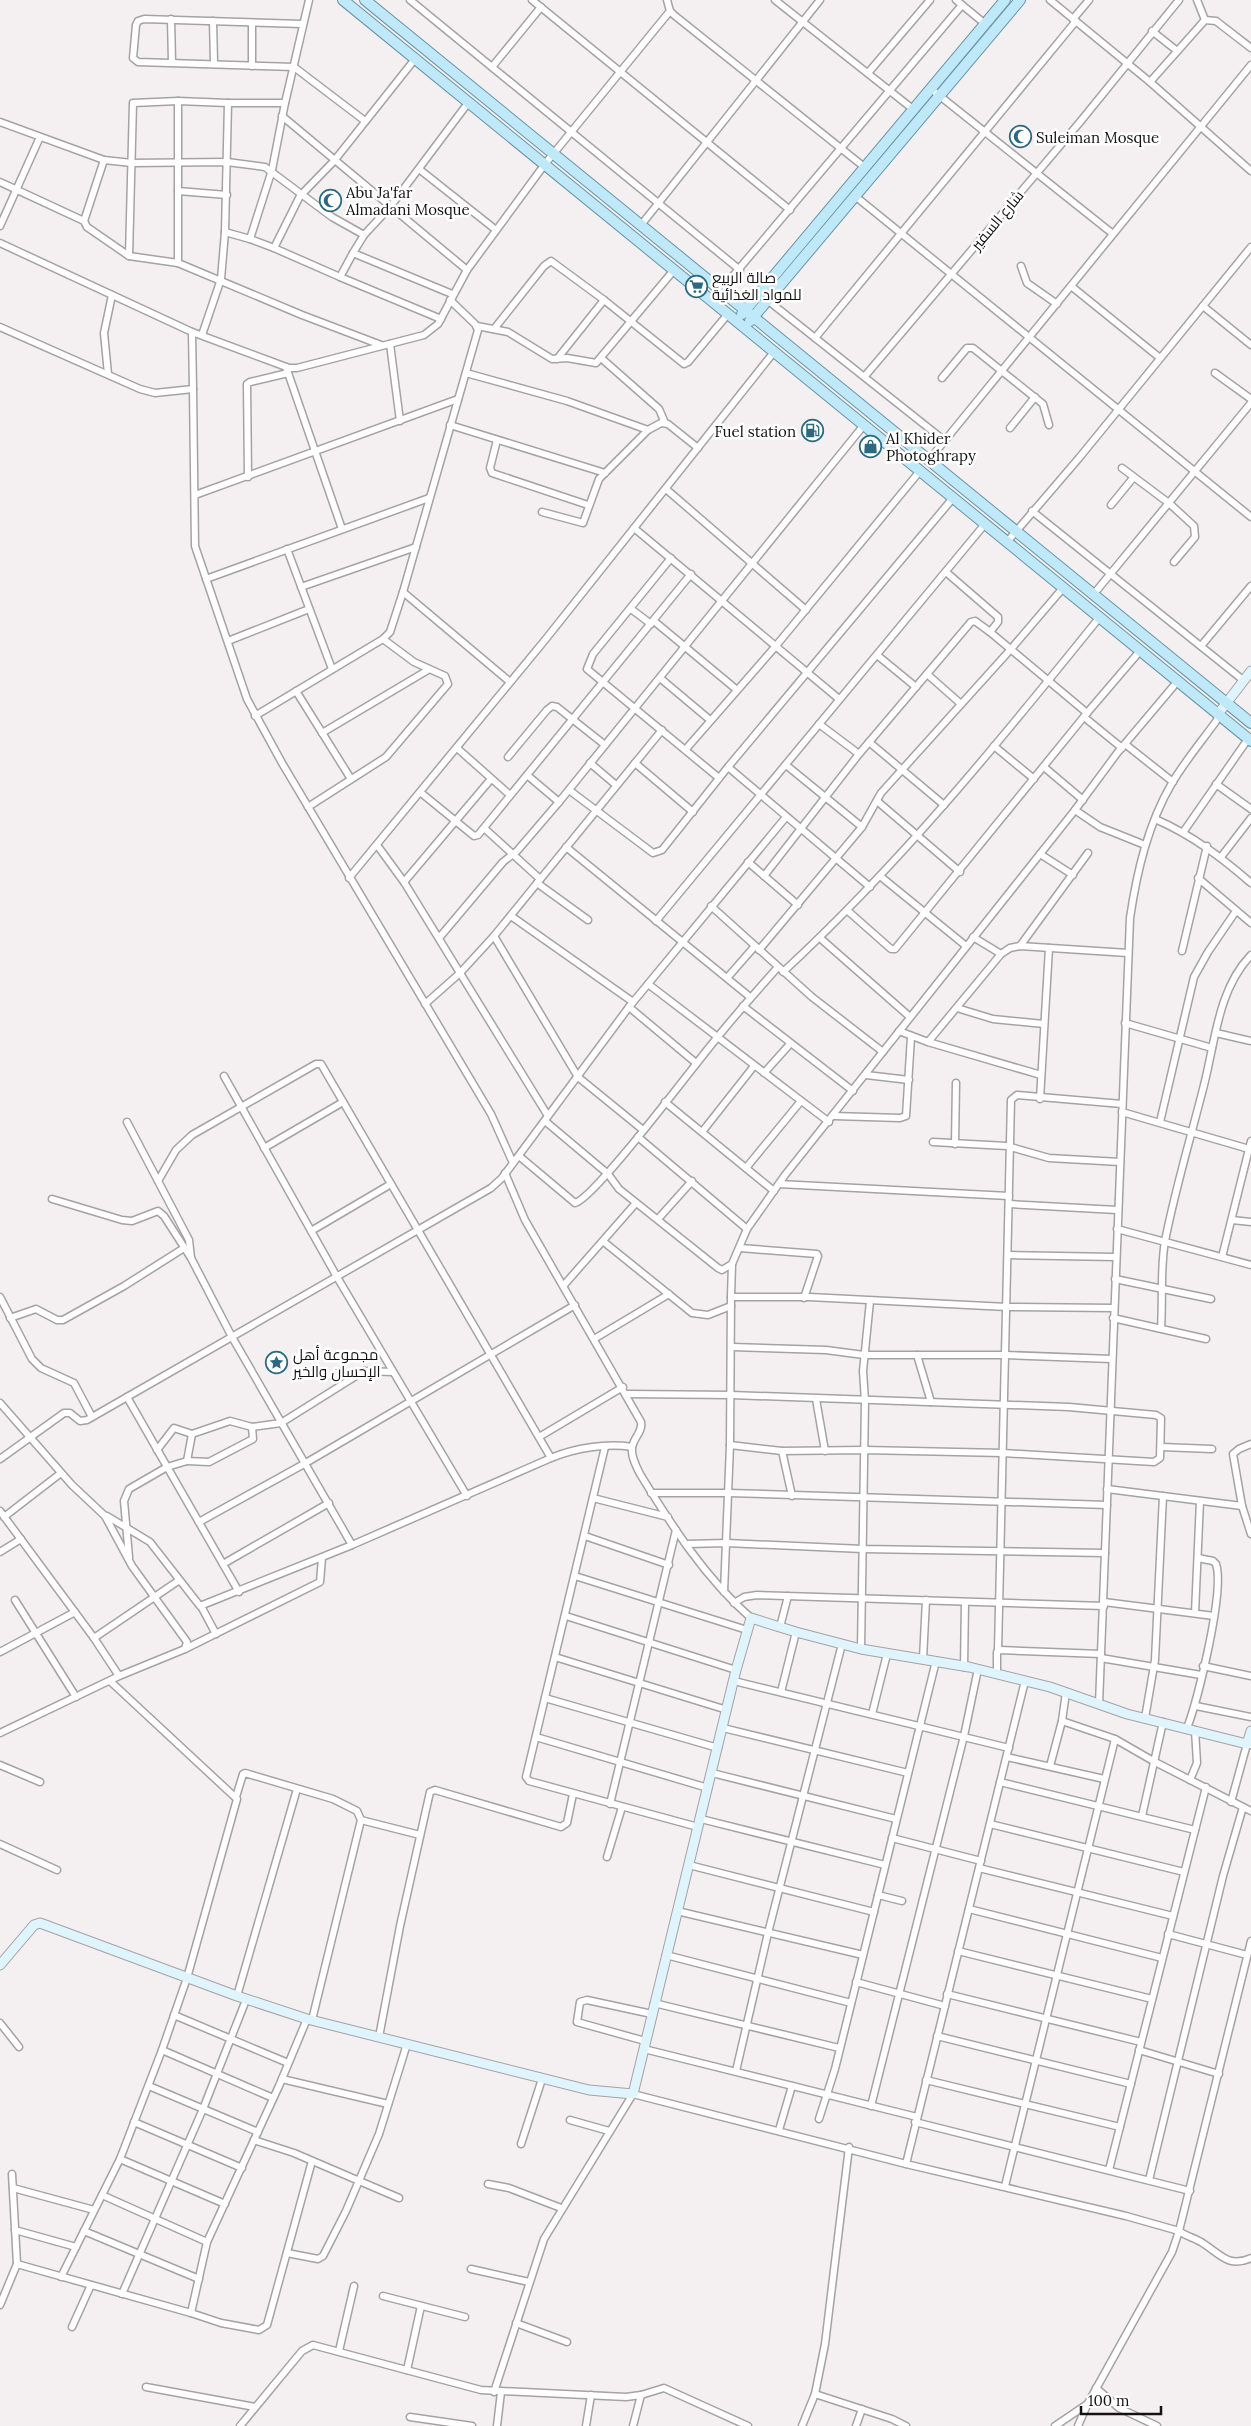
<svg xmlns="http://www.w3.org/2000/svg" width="1251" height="2426" viewBox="0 0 1251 2426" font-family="Lora,Cairo,serif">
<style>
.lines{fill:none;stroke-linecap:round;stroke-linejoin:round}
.street-casing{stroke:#a6a2a3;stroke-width:9}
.secondary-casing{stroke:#a6a2a3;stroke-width:11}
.primary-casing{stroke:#6894a6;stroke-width:12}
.street{stroke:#fff;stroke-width:6}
.secondary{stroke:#dff4fc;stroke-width:9}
.primary{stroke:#bfe8f9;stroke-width:10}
.labels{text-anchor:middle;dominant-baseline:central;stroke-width:5;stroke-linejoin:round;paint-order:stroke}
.poi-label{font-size:15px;fill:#141313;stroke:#fff;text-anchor:start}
.street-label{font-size:15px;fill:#141313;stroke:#fff}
</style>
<rect width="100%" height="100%" fill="#f4f0f2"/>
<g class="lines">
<defs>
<g id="street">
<polyline points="410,0 740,270"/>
<polyline points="532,0 790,210"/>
<polyline points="667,0 670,11 674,15 863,166"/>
<polyline points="775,0 914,110"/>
<polyline points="956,0 984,23"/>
<polyline points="1050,0 1150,82 1251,171"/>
<polyline points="1197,0 1205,20"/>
<polyline points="171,19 172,62"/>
<polyline points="1073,19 1089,0"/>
<polyline points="213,21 214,63"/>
<polyline points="302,24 144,19 138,21 136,25 133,58 138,62 294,67 365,121"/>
<polyline points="1152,31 1176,50"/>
<polyline points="252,66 252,23"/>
<polyline points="492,67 541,7"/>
<polyline points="868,73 930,0"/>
<polyline points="1150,82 1205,20 1216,21 1251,48"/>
<polyline points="931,89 1113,234"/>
<polyline points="282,116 467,270"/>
<polyline points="0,122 104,160 132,163 227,162 265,167 332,217 364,235"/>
<polyline points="419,169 496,230"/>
<polyline points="0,182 84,221 87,227 129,256 178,263 302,315 381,345"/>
<polyline points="178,191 227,195"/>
<polyline points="855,196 1251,517"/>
<polyline points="84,221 104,160"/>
<polyline points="641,225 820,0"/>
<polyline points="0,226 40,137"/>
<polyline points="225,232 250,239"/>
<polyline points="0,243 192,332 289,368 297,368 424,335 438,324 467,270 545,164 670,11"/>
<polyline points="274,248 250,239 272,170 285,103"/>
<polyline points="353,253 340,277 441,319"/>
<polyline points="129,256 133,103 178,101"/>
<polyline points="178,263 178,101 228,103"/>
<polyline points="1021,266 1027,283 1057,304"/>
<polyline points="340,277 274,248 300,196 334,161 415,59"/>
<polyline points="1071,286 1160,358"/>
<polyline points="721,290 962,5"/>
<polyline points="452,294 353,253 364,235 390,207 468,103"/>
<polyline points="766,299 945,441"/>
<polyline points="1203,306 1251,345"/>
<polyline points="477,326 508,332 552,359 567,358 596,363 674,270"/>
<polyline points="0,327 140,389 155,393 193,389 192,332"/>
<polyline points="494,329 544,266 551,261 604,300 684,364 688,362 728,314"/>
<polyline points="202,335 221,279 225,232 228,103 285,103 309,0"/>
<polyline points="815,338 1076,21"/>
<polyline points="390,344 400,421"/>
<polyline points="601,358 659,409 665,423"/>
<polyline points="557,359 604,300"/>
<polyline points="286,367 342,529"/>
<polyline points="466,373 567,401 648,430"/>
<polyline points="1215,373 1251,399"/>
<polyline points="108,374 104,333 112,295"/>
<polyline points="865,376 1080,122 1179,0"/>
<polyline points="942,378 967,348 973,348 1043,404 1049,425"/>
<polyline points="193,389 195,546 247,699 282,763 491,1114 513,1163"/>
<polyline points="450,425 605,473"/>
<polyline points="1010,428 1035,397"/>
<polyline points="497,440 490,468 492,473 588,505"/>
<polyline points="929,460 1251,65"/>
<polyline points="1122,468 1170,504 1194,526 1195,537 1174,562"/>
<polyline points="248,477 247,384 250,382 288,373"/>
<polyline points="666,489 806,610"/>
<polyline points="195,495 458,399"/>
<polyline points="1111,505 1133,478"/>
<polyline points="1032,511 1243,680"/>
<polyline points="542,512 583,523 599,479 648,430 661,423 668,424 698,448"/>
<polyline points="634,528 839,699"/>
<polyline points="1007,542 1079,458 1251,247"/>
<polyline points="287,549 332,669"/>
<polyline points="671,558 593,654 587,669 719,778"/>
<polyline points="946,572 998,617 998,622 990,632"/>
<polyline points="206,579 429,498"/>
<polyline points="301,587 416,547"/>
<polyline points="403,592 510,682"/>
<polyline points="1093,595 1251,403"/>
<polyline points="631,609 651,624"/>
<polyline points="654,621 737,690"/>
<polyline points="228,641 309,609"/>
<polyline points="1201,646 1251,586"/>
<polyline points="877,655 916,687"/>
<polyline points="927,674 961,704"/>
<polyline points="660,678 710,720"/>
<polyline points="296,691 351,779"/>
<polyline points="255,716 383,639 390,632 403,592 478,330 475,324 450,300"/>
<polyline points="1084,717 1122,748"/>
<polyline points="819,724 859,754"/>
<polyline points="322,733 428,670"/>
<polyline points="869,742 944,805"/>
<polyline points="1125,744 1173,782"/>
<polyline points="994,746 1034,779"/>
<polyline points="457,748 510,795"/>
<polyline points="686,749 775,647 920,471"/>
<polyline points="508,757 547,710 552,706 557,707 605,745"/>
<polyline points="590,763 616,785"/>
<polyline points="635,763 693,812"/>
<polyline points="786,765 862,827"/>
<polyline points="728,767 870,887"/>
<polyline points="1044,767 1083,800"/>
<polyline points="527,775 559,802 864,425"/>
<polyline points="1216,784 1251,809"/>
<polyline points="569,790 653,853 662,850 728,767 953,498"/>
<polyline points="420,792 474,836 478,835 691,574"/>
<polyline points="877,801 960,872"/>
<polyline points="308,807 386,757 448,684 445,676 414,662 383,639"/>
<polyline points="1075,810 1100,827 1145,845"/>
<path d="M1155 819C1192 835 1221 857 1251 883"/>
<polyline points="484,828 540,879"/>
<polyline points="1184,831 1248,739"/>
<polyline points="377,845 404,882 548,1116"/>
<polyline points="566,847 750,997"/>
<polyline points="1040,854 1073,875"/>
<polyline points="1221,857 1251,818"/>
<polyline points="748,862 798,905"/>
<polyline points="764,876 859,754 971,622 975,621 990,632 1087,713"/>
<polyline points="880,876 966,946"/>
<polyline points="349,878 545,640 774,352"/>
<polyline points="1198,878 1251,923"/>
<polyline points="404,882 491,779"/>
<polyline points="537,883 588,920"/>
<polyline points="711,906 812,997 883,1052"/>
<polyline points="848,911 891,949 895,949 1087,713 1140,651"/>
<polyline points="511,916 633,1002"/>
<polyline points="656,921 985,524"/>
<polyline points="494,936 578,1077 643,1130"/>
<polyline points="973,937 1001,954"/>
<polyline points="439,938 503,862 517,851 559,802"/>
<polyline points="820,938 910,1017"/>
<polyline points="1020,946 1088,853"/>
<polyline points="759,950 862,827 881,793 1011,649 1063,588"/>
<polyline points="1182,951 1207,846"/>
<path d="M783 972C900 864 1000 741 1099 618"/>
<polyline points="727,978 755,946"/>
<polyline points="648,984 829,1122"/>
<polyline points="425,1004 460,973 494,936 662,730"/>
<polyline points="743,1006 853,1091"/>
<polyline points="629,1007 696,1063"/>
<polyline points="957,1008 993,1019 1044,1024"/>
<polyline points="1125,1023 1212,1048"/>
<polyline points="899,1031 928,1042 1041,1075"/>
<polyline points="1216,1033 1251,1041"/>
<polyline points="928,1042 1001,954 1010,948 1020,946 1128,953"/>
<polyline points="764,1073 790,1044"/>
<polyline points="866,1075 909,1080"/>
<polyline points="224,1076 337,1277 467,1496"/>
<polyline points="1040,1099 1049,948"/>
<polyline points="665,1102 774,1191"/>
<polyline points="1122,1112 1249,1149"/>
<polyline points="834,1116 900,1118 906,1116 911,1037"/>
<polyline points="545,1121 608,1174 619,1189 718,1268 722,1270 732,1264 747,1229 785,1175 1075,810 1118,752 1177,682"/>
<polyline points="127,1122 189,1240 191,1258"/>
<polyline points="1160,1122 1194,977 1208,952 1236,911"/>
<polyline points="702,1132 754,1066"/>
<polyline points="638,1137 747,1229"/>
<polyline points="933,1142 1007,1146 1049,1158 1120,1162"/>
<polyline points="955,1144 956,1083"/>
<polyline points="264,1148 343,1102"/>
<path d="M519 1156 575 1203C595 1198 695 1064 716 1039 736 1014 757 991 778 967"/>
<polyline points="746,1168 801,1101"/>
<path d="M505 1173 525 1220 641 1422C643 1432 633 1438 632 1448 631 1457 636 1466 640 1474 672 1526 705 1578 751 1618"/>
<path d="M158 1181 176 1150 192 1135 316 1064H321L551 1458C575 1448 606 1443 632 1447"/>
<polyline points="779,1184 1009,1196"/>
<polyline points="52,1199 122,1220 132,1221 158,1211 164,1216 191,1258 232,1337 352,1545 551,1458"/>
<polyline points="1009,1204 1117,1210"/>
<polyline points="658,1219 692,1181"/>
<polyline points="1232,1220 1251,1222"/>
<polyline points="1117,1229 1251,1265"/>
<polyline points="311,1231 391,1184"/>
<polyline points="604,1242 692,1313 708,1315 731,1306"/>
<polyline points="740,1248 817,1254 818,1256 804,1298"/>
<polyline points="1008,1255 1115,1257"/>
<polyline points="1222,1257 1251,1141"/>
<polyline points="732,1264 731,1297 809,1297 1007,1307 1113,1308"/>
<polyline points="1115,1279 1211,1299"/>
<polyline points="564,1285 636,1203"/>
<polyline points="0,1297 32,1359 41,1368 74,1383 92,1417"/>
<polyline points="10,1318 36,1309 57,1320 63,1320 124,1286 184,1248"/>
<polyline points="1113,1318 1206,1339"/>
<path d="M1161 1328C1163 1299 1160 1270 1165 1241 1175 1190 1190 1140 1203 1089 1215 1045 1217 990 1251 955"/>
<polyline points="594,1339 669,1294"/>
<polyline points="732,1347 826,1350 864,1355 1006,1355 1112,1359"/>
<polyline points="917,1355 931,1402"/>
<polyline points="627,1394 731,1395 1069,1407 1156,1415 1161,1418 1160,1458 1154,1462 1003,1453 864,1450 782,1451 730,1445"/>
<polyline points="127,1397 239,1592"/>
<polyline points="816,1399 825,1451"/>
<polyline points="0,1403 72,1485 105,1516 132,1566 187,1642 185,1649 119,1676 0,1733"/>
<polyline points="539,1437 623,1387"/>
<polyline points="1251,1444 1239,1449 1233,1454 1242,1506 1251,1534"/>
<polyline points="605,1447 526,1777 529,1781 698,1827"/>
<polyline points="1161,1447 1212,1449"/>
<polyline points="157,1450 174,1428 192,1434 230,1421 252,1427 281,1423 364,1371 393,1372"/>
<polyline points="782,1451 792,1496"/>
<polyline points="0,1459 64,1413 70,1413 80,1421 87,1420 491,1188 502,1178 629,1007 786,817"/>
<polyline points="187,1461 209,1462 253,1439 252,1427"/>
<polyline points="1107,1489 1242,1506"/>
<polyline points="651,1493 729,1493 1107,1505"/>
<polyline points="593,1498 668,1517"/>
<polyline points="0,1511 94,1638 119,1676"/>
<polyline points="107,1516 150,1542 200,1606 352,1545"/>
<polyline points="4,1517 61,1473"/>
<polyline points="199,1522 304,1464 575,1305"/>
<polyline points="585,1536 669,1565"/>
<polyline points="686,1544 727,1543 863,1549 1105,1553"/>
<polyline points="0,1552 21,1539"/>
<polyline points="129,1557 124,1501 129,1489 167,1467 187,1461 192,1434"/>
<polyline points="223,1564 329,1503"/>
<polyline points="575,1576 747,1630"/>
<polyline points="724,1592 730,1445 731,1297"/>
<polyline points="15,1600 76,1697"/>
<polyline points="1104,1602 1214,1616"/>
<polyline points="734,1603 744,1597 757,1595 1104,1606"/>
<polyline points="201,1606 216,1634"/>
<polyline points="1195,1613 1200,1501"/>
<polyline points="566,1616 736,1670"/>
<polyline points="780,1627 788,1596"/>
<polyline points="94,1638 178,1581"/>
<polyline points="185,1649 320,1582 322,1558"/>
<polyline points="861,1649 865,1401 863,1371 870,1301"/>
<polyline points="998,1650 1011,1100 1017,1095 1122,1104"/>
<polyline points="0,1652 75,1612"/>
<polyline points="555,1657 727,1710"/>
<polyline points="1101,1658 1201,1675"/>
<polyline points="923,1659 926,1600"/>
<polyline points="1203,1666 1251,1676"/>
<polyline points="964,1667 965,1602"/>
<polyline points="997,1674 997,1652 1000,1650 1101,1654"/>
<polyline points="734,1681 1009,1748"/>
<polyline points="781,1692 796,1632"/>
<polyline points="545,1698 718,1748"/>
<path d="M1099 1704 1130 918C1137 871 1148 824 1172 783 1185 761 1202 741 1217 720L1218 714"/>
<polyline points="1196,1706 1251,1717"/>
<polyline points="872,1714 887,1654"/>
<polyline points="1145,1718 1155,1660 1163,1496"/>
<polyline points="1062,1721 1115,1739 1155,1762 1251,1811"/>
<polyline points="723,1728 908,1773"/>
<path d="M1187 1728C1198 1700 1225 1590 1216 1564L1213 1561 1198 1558"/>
<polyline points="536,1737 708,1788"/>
<polyline points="1007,1757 1104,1779"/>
<polyline points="0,1765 40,1782"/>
<polyline points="1050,1766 1062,1721 1066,1692"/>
<polyline points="712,1773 896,1819"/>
<polyline points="1190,1780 1197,1763 1195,1730"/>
<polyline points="1000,1782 1195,1830"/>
<polyline points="236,1797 243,1774 245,1773 333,1799 357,1811 361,1820 420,1835"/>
<polyline points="1231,1802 1247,1744 1250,1745"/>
<polyline points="610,1804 676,1530"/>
<polyline points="1142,1816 1163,1722"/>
<polyline points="701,1819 885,1865"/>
<polyline points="990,1824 1184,1872"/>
<polyline points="892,1838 981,1861"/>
<polyline points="0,1844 57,1870"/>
<polyline points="607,1857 622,1807"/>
<polyline points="689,1865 874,1912"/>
<polyline points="979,1868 1173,1916"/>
<polyline points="878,1895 902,1901"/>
<polyline points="969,1909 1162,1958"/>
<polyline points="677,1911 863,1955"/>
<polyline points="1168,1934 1247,1955"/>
<polyline points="958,1951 1152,1999"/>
<polyline points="666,1955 851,2003"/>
<polyline points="856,1982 945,2006"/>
<polyline points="947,1994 1141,2042"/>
<polyline points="237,1996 297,1789"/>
<polyline points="654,2003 839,2048"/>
<polyline points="174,2015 288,2063"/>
<polyline points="312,2020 361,1820"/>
<polyline points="0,2023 19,2047"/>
<polyline points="937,2036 1131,2084"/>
<polyline points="379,2037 400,1926 430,1792 435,1790 561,1827 567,1823 573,1794"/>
<polyline points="645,2041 577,2022 580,2002 587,2000 652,2014"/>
<polyline points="644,2049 917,2117"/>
<polyline points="162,2050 273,2098"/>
<polyline points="1139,2050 1219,2074"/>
<polyline points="736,2071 768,1933 842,1644"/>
<polyline points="282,2079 388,2104"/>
<polyline points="926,2080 1120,2127"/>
<polyline points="149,2086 258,2132"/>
<polyline points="871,2106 964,1736 978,1669"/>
<polyline points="819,2119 835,2069 936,1661"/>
<polyline points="570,2120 609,2131"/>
<polyline points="134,2122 242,2168"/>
<polyline points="915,2122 1190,2191"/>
<polyline points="779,2130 792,2086"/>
<polyline points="254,2140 294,2153 399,2198"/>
<polyline points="521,2144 542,2079"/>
<polyline points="120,2159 225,2204"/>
<polyline points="906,2164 1025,1681"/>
<polyline points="1109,2170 1206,1787"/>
<polyline points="1149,2180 1223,1876 1243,1807"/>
<polyline points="488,2184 509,2188 561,2208"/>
<polyline points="1005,2186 1115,1739"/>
<polyline points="13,2188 94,2210"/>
<polyline points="102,2195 207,2242"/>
<polyline points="15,2230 76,2247"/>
<polyline points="84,2231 199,2279"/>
<polyline points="287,2253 318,2259 323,2256 346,2211 379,2134 407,2044"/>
<polyline points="17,2264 191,2313 221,2323 259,2330 267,2325 312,2161"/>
<polyline points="471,2269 529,2282"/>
<polyline points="61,2277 120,2159 162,2050 187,1978 237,1799 110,1681"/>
<polyline points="122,2294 203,2109 246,2000"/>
<polyline points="383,2296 465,2317"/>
<polyline points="0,2305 17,2264 12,2174"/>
<polyline points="191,2313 207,2242 279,2086 307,2019"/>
<polyline points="516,2323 567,2342"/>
<polyline points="72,2327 91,2285"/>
<polyline points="339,2351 354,2286"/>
<polyline points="407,2370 421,2306"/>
<polyline points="146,2387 255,2407"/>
<polyline points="1096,2388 1119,2408 1157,2426"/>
<polyline points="494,2392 544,2239 633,2094 906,2164 1126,2216 1179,2231 1251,1941"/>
<polyline points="815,2394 892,2419 906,2426"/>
<polyline points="410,2417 472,2426"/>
<polyline points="240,2426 302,2351 313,2345 481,2390 626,2397 641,2395 664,2388 748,2426"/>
<polyline points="497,2426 501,2392"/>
<polyline points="586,2426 591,2395"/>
<polyline points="633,2426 641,2395"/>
<polyline points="802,2426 815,2394 825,2344 849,2147"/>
<polyline points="856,2426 862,2409"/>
<polyline points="1055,2426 1086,2405"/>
<path d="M1078 2426 1087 2405 1172 2252 1179 2231C1187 2237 1196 2238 1204 2244 1221 2255 1229 2268 1251 2258"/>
</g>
<g id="secondary">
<polyline points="1218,714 1251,671"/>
<polyline points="0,1965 34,1925 40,1923 237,1996 307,2019 589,2090 633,2094 736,1670 751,1618 796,1632 861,1649 969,1667 1050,1687 1127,1714 1247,1744 1251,1731"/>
</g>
<g id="primary">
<polyline points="343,0 1251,741"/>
<polyline points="365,0 1251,723"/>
<polyline points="742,314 1005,0"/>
<polyline points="750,321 1020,0"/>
</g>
</defs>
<!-- street casing -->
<use href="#street" class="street-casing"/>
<!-- secondary casing -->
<use href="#secondary" class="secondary-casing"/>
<!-- primary casing -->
<use href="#primary" class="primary-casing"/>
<!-- street -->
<use href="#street" class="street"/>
<!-- secondary -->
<use href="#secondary" class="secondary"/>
<!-- primary -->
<use href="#primary" class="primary"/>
</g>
<!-- icons -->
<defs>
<symbol id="mosque-ring" viewBox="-11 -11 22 22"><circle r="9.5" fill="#fff" stroke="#2c6980" stroke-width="1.5"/><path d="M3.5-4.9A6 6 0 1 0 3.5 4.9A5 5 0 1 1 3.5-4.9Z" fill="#2c6980"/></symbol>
<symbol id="supermarket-ring" viewBox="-11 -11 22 22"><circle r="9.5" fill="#fff" stroke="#2c6980" stroke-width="1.5"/><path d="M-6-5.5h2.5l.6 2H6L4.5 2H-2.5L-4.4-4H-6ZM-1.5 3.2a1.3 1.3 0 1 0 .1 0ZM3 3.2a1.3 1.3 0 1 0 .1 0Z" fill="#2c6980"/></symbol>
<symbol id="fuel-ring" viewBox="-11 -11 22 22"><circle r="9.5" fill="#fff" stroke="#2c6980" stroke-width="1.5"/><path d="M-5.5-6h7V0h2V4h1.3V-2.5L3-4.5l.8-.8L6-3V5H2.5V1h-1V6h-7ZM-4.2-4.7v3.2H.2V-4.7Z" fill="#2c6980"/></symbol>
<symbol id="shop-ring" viewBox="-11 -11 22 22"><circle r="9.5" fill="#fff" stroke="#2c6980" stroke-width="1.5"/><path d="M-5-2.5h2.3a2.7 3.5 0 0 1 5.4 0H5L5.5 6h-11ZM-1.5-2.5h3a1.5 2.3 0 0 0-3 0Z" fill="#2c6980"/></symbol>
<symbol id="sight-ring" viewBox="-11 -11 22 22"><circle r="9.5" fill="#fff" stroke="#2c6980" stroke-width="1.5"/><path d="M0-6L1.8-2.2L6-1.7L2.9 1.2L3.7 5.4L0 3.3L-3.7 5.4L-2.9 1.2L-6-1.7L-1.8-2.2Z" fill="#2c6980"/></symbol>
</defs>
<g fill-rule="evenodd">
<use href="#mosque-ring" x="1008" y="124" width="25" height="25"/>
<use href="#mosque-ring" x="318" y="188" width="25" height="25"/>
<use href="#supermarket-ring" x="684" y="274" width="25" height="25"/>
<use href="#fuel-ring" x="800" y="418" width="25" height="25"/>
<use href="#shop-ring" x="858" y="434" width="25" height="25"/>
<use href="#sight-ring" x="264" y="1350" width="25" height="25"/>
</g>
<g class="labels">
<!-- poi labels -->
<g class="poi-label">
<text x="1036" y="137">Suleiman Mosque</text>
<text x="346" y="192">Abu Ja'far<tspan x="346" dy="17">Almadani Mosque</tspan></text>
<text x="712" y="277">صالة الربيع<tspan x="712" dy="17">للمواد الغذائية</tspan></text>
<text x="796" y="431" text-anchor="end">Fuel station</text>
<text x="886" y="438">Al Khider<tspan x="886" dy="17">Photoghrapy</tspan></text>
<text x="293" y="1354">مجموعة أهل<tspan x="293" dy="17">الإحسان والخير</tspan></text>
</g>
<!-- street labels -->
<g class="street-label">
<text transform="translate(997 220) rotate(-50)">شارع السفير</text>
</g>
</g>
<!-- scale -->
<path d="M1081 2406v8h80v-8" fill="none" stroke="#141313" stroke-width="2.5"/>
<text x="1088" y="2406" font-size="15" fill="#141313" stroke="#ffffff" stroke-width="4" paint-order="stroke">100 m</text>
</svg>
